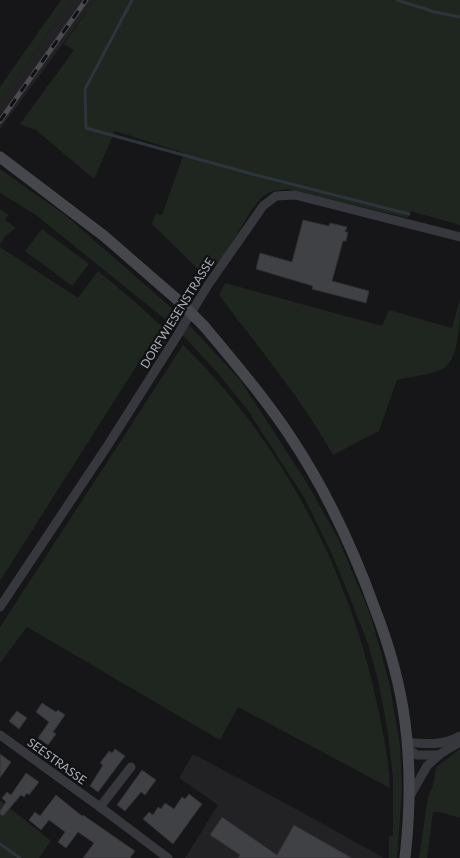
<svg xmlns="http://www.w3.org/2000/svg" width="460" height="858" viewBox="0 0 460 858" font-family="Lato,sans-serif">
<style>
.built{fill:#222225}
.green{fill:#1e261f}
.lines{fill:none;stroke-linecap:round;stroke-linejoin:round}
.stream{stroke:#2c353c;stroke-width:3}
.building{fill:#404145;stroke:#303034}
.street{stroke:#37383d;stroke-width:9}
.secondary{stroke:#45474d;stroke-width:11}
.rail-casing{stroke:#4a4c52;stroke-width:5}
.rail{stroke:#111113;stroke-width:3;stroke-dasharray:9;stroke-linecap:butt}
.secondary-bridge{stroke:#45474d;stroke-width:11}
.labels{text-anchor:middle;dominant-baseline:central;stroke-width:4.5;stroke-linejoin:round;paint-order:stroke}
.street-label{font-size:12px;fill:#a8adb8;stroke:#111113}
</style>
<rect width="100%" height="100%" fill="#161618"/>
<!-- built -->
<g class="built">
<polygon points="71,0 95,0 0,129 0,102"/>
<polygon points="193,754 285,803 384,858 185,858 218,805 179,778"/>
</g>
<!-- green -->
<g class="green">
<polygon points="61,0 71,0 0,102 0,87"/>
<path d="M95 0H460V225L410 211 408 218 287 189C282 190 273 190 268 193 243 208 231 266 201 272L152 224 156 213 162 215 184 153 115 131 94 179 36 130 20 124 74 50 64 44Z"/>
<polygon points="0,169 64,214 182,317 240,380 304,478 338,538 363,597 372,620 390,686 400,745 402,790 397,858 389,858 389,836 393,836 393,779 388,733 378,680 368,644 351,600 331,552 305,499 247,409 216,371 176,328 36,215 0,193"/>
<polygon points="0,209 9,215 5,220 16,228 6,235 0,245"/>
<polygon points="42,229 89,264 72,286 25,251"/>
<polygon points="0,247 78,298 98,271 135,302 170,334 159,352 149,346 0,581"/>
<path d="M225 283 382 326 389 310 452 328 460 299C460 319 460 358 443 369 432 374 410 377 397 380L379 431 333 455C301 398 258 347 219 295Z"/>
<path d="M183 345C284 443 352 576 379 713 384 738 389 762 390 788L238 707 220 740 27 627 0 663V627Z"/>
<polygon points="460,749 460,818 440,812 433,812 427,858 419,858 428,797 433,786 436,767"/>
<polygon points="0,800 51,841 39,858 0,858"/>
</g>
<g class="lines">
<!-- stream -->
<g class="stream">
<polyline points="132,0 85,89 86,128 252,174 409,214"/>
<polyline points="397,0 435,12 460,17"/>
<polyline points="0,844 20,858"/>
</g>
</g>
<!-- building -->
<g class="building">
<polygon points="303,220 329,226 330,223 347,227 345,232 348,232 346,241 343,241 332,281 369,291 366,303 312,289 313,286 256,269 260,253 292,262"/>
<polygon points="42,703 56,712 58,710 65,715 53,732 56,734 48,745 38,738 49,722 36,712"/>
<polygon points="17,711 27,718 19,729 9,721"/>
<polygon points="115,749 125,756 98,792 90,786 103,765 100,763 109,751 112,753"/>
<polygon points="0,754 11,762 0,778"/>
<polygon points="142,770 156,780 145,795 141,792 125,811 117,805"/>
<polygon points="26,773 39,782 29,795 27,793 24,797 21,795 3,816 0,814 0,811 6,802 2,798 7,792 11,795"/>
<polygon points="189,794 202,804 173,844 143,819 149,812 153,815 158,807 161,809 165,803 174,809 182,797 185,799"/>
<polygon points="56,795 82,816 83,815 135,851 130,858 83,858 94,843 78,832 66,848 58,842 65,832 49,820 41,830 29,820 35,812 40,816"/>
<polygon points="222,817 277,855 294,825 352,858 238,858 240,855 210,835"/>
</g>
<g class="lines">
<!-- street -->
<g class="street">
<polyline points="0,607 108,445 177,336 208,285 263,206 276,196 295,195 460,237"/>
<polyline points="0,735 100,807 168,858"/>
<path d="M407 742C426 744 443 746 460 736"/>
<polyline points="408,749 417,755 439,755"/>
<polyline points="410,796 427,766 440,754 460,742"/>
<polyline points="100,807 131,767"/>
</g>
<!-- secondary -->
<g class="secondary">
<polyline points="0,157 104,236 180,302"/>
<path d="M204 326C234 362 264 397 290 436 326 490 353 548 375 609 389 645 400 684 405 722 411 767 410 813 405 858"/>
</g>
<defs>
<polyline id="rail" points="0,121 86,0"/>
</defs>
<!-- rail casing -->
<use href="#rail" class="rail-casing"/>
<!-- rail -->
<use href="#rail" class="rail"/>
<!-- secondary-bridge -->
<polyline class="secondary-bridge" points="180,302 204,326"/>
</g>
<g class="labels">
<!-- street labels -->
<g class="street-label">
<text transform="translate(177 313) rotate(-58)">DORFWIESENSTRASSE</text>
<text transform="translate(57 761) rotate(36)">SEESTRASSE</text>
</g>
</g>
</svg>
